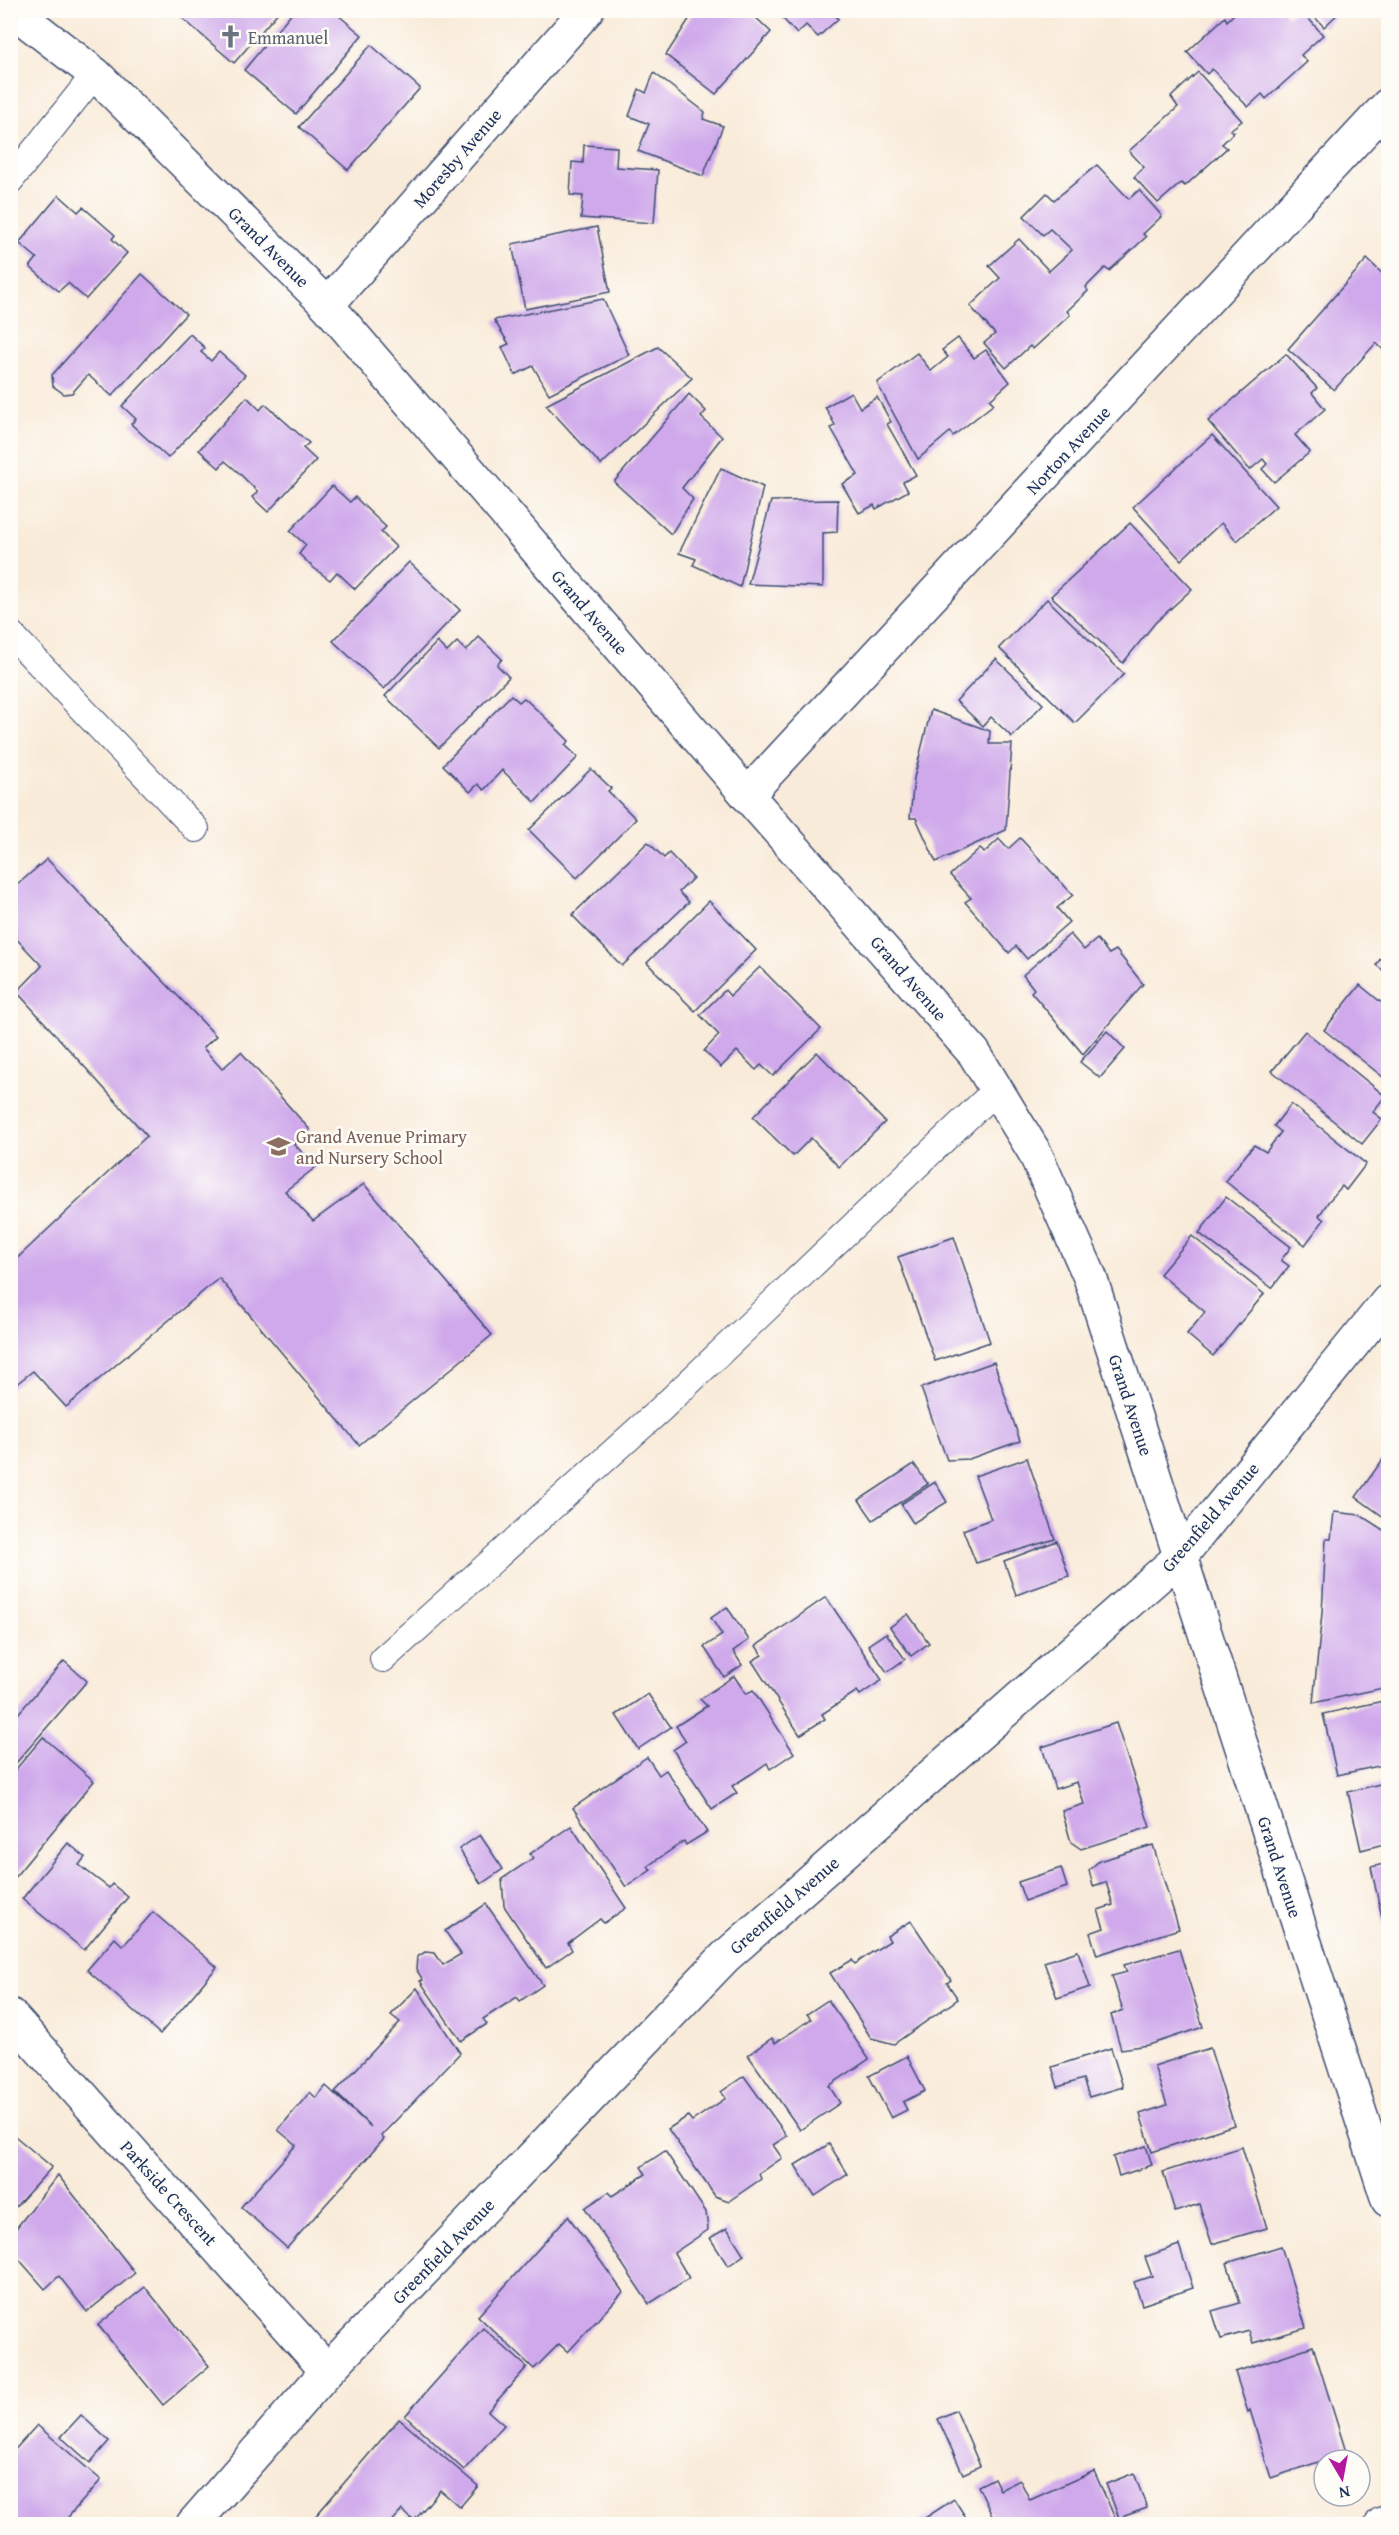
<svg xmlns="http://www.w3.org/2000/svg" width="1399" height="2535" viewBox="0 0 1399 2535" font-family="'Gentium Book Plus',serif">
<style>
.building{fill:#cfa9eb}
.lines{fill:none;stroke-linecap:round;stroke-linejoin:round}
.service-casing{stroke:#3c4b70;stroke-width:28}
.minor-casing{stroke:#3c4b70;stroke-width:36}
.service{stroke:#fff;stroke-width:26}
.minor{stroke:#fff;stroke-width:33}
.labels{text-anchor:middle;dominant-baseline:central;stroke-width:5;stroke-linejoin:round;paint-order:stroke}
.worship-label{font-size:18px;fill:#5b616d;stroke:#fdfcf7;text-anchor:start}
.street-label{font-size:18px;fill:#1b2f5e;stroke:#fdfcf7}
.education-label{font-size:18px;fill:#785e54;stroke:#fdfcf7;text-anchor:start}
</style>
<rect width="100%" height="100%" fill="#fdfcf7"/>
<filter id="ink" filterUnits="userSpaceOnUse"><feTurbulence type="fractalNoise" baseFrequency=".0167" numOctaves="2"/><feDisplacementMap in="SourceGraphic" scale="12" xChannelSelector="R" yChannelSelector="G"/><feConvolveMatrix kernelMatrix="1 2 1 2 8 2 1 2 1" color-interpolation-filters="sRGB"/></filter>
<filter id="wash" filterUnits="userSpaceOnUse"><feTurbulence type="fractalNoise" baseFrequency=".008" numOctaves="4" result="noise"/><feDisplacementMap in="SourceGraphic" scale="24" xChannelSelector="R" yChannelSelector="G"/><feGaussianBlur stdDeviation="1.35" result="paint"/><feColorMatrix in="noise" values="0 0 0 0 0 0 0 0 0 0 0 0 0 0 0 0 0 1.4 0 .05"/><feComposite in="paint" operator="in"/></filter>
<g filter="url(#wash)">
<rect width="100%" height="100%" fill="#f9ebd9"/>
<g id="blocks">
<!-- building -->
<g class="building">
<polygon points="173,10 280,10 234,63"/>
<polygon points="294,10 332,10 362,35 296,114 244,70"/>
<polygon points="695,10 748,10 771,32 716,94 666,55"/>
<polygon points="775,10 831,10 838,19 818,37 806,25 797,34"/>
<polygon points="1238,10 1282,10 1288,17 1295,10 1301,10 1323,35 1301,55 1307,62 1266,99 1262,94 1248,107 1212,69 1207,74 1187,52 1225,17 1227,21"/>
<polygon points="1308,10 1342,10 1324,27"/>
<polygon points="371,45 420,88 348,170 299,127"/>
<polygon points="1198,72 1242,121 1230,130 1234,132 1222,144 1227,148 1185,186 1181,183 1158,203 1134,177 1144,167 1129,151 1178,107 1171,97"/>
<polygon points="654,73 705,112 703,119 723,126 703,176 638,151 649,124 629,116 639,89 646,93"/>
<polygon points="584,145 617,147 616,167 658,170 654,223 581,218 583,196 570,195 572,162 583,163"/>
<polygon points="1097,165 1129,199 1139,190 1162,216 1143,234 1146,237 1109,271 1105,268 1086,287 1088,291 1067,311 1070,315 1033,349 1030,346 1006,368 984,343 995,334 970,306 1000,278 989,266 1019,239 1049,271 1072,250 1050,229 1043,235 1024,216 1047,193 1054,200"/>
<polygon points="59,195 78,212 83,207 115,235 112,239 127,253 86,299 68,283 59,291 45,280 30,267 37,258 19,243"/>
<polygon points="597,227 610,292 525,309 512,244"/>
<polygon points="1367,259 1388,279 1388,354 1376,343 1334,390 1288,349"/>
<polygon points="142,274 186,314 112,396 88,375 72,393 64,394 53,386 52,375"/>
<polygon points="603,299 629,355 549,394 533,366 515,375 502,347 509,344 494,320"/>
<polygon points="190,334 205,348 201,352 211,361 219,352 245,375 168,458 131,424 136,419 122,406"/>
<polygon points="958,338 974,358 986,350 1010,382 990,400 994,404 953,436 950,432 918,459 877,383 917,353 931,371 948,357 942,350"/>
<polygon points="658,347 692,378 601,465 546,405"/>
<polygon points="1286,354 1317,388 1312,393 1325,409 1295,435 1310,452 1274,482 1262,469 1267,464 1263,459 1250,470 1208,421"/>
<polygon points="851,392 860,408 877,397 891,422 887,424 916,475 903,482 908,491 876,509 874,505 859,513 842,484 858,475 831,428 835,425 825,407"/>
<polygon points="689,394 706,411 701,417 722,437 682,488 693,499 671,534 614,482"/>
<polygon points="247,397 260,410 265,404 309,443 303,448 316,460 268,512 252,497 258,492 238,472 225,461 219,468 199,450"/>
<polygon points="1212,435 1276,506 1237,541 1221,523 1181,560 1133,507"/>
<polygon points="721,468 763,487 740,587 693,565 696,559 679,553"/>
<polygon points="332,486 350,502 355,497 369,511 386,527 381,532 396,547 355,589 337,572 330,580 315,569 299,554 306,545 290,531"/>
<polygon points="838,500 837,532 823,533 823,587 748,584 771,501"/>
<polygon points="1130,523 1192,589 1155,623 1123,663 1051,596"/>
<polygon points="409,562 460,610 384,689 333,641"/>
<polygon points="1047,599 1124,674 1075,723 999,648"/>
<polygon points="479,637 502,659 497,665 509,677 439,748 385,696 437,642 447,652 457,642 466,651"/>
<polygon points="996,659 1043,704 1012,737 991,717 983,726 956,701"/>
<polygon points="511,695 519,702 524,698 549,721 569,741 565,745 578,757 535,802 502,770 484,790 478,784 470,792 443,765"/>
<polygon points="931,710 990,731 989,744 1012,744 1006,830 936,862 916,818 910,818 914,778"/>
<polygon points="591,769 611,788 608,791 636,819 577,878 529,830"/>
<polygon points="1020,838 1073,895 1057,908 1069,922 1027,959 1016,946 1009,953 965,902 971,898 950,875 980,848 984,853 999,839 1008,849"/>
<polygon points="648,842 664,858 669,853 693,878 679,892 689,902 622,966 572,915"/>
<polygon points="47,859 216,1036 203,1048 222,1069 241,1052 310,1130 294,1144 316,1167 285,1191 313,1221 364,1184 492,1335 359,1445 219,1278 66,1407 33,1371 10,1389 10,1265 147,1136 17,992 42,966 10,932 10,891"/>
<polygon points="709,901 756,950 695,1011 647,963"/>
<polygon points="1070,934 1084,950 1097,939 1109,954 1116,950 1143,984 1083,1054 1031,992 1034,989 1023,975"/>
<polygon points="1388,948 1388,974 1376,965"/>
<polygon points="760,967 821,1029 773,1076 761,1065 756,1070 737,1051 721,1067 704,1051 719,1035 700,1015 725,990 730,996"/>
<polygon points="1360,985 1388,1008 1388,1081 1324,1030"/>
<polygon points="1107,1031 1125,1049 1100,1078 1080,1062"/>
<polygon points="1305,1031 1385,1096 1373,1112 1382,1119 1362,1144 1272,1071"/>
<polygon points="817,1052 885,1122 839,1167 811,1138 793,1156 753,1117"/>
<polygon points="1291,1104 1366,1164 1346,1190 1342,1186 1328,1202 1319,1216 1324,1220 1305,1245 1225,1181 1254,1145 1266,1152 1281,1132 1274,1126"/>
<polygon points="1226,1197 1291,1247 1281,1260 1289,1266 1272,1288 1199,1233"/>
<polygon points="1192,1236 1264,1294 1213,1356 1187,1334 1205,1312 1160,1274"/>
<polygon points="954,1237 990,1342 935,1361 898,1257"/>
<polygon points="994,1362 1020,1441 969,1459 947,1460 921,1388"/>
<polygon points="1388,1452 1388,1520 1356,1497"/>
<polygon points="1027,1458 1055,1539 976,1563 963,1530 991,1519 975,1476"/>
<polygon points="914,1464 928,1484 873,1520 859,1500"/>
<polygon points="935,1482 947,1502 913,1523 901,1504"/>
<polygon points="1334,1512 1360,1515 1388,1533 1388,1687 1313,1703 1322,1613 1326,1539 1331,1539"/>
<polygon points="1057,1541 1069,1576 1016,1595 1004,1561"/>
<polygon points="826,1597 882,1680 860,1695 857,1691 822,1714 825,1719 800,1735 752,1661 762,1655 756,1646"/>
<polygon points="727,1607 749,1640 733,1651 742,1665 724,1677 704,1647 722,1635 711,1618"/>
<polygon points="908,1614 929,1643 911,1656 890,1627"/>
<polygon points="886,1633 905,1659 887,1672 868,1645"/>
<polygon points="64,1661 87,1681 10,1770 10,1723"/>
<polygon points="734,1676 746,1694 753,1690 794,1753 770,1769 767,1763 751,1774 732,1786 737,1793 712,1809 673,1750 686,1741 676,1726 707,1706 700,1699"/>
<polygon points="648,1694 671,1727 638,1749 616,1715"/>
<polygon points="1388,1700 1388,1764 1337,1775 1323,1714"/>
<polygon points="1116,1723 1150,1827 1081,1849 1071,1842 1062,1811 1084,1804 1077,1782 1055,1789 1042,1747"/>
<polygon points="43,1737 94,1781 14,1878 10,1876 10,1776"/>
<polygon points="647,1757 659,1775 666,1770 707,1832 686,1845 684,1841 648,1866 651,1870 626,1887 573,1808"/>
<polygon points="1388,1782 1388,1843 1361,1850 1348,1792"/>
<polygon points="571,1826 626,1908 604,1923 600,1919 568,1943 572,1950 546,1968 504,1906 502,1879 533,1858 530,1854"/>
<polygon points="480,1835 503,1869 481,1884 459,1849"/>
<polygon points="68,1843 85,1857 79,1865 109,1888 112,1884 128,1897 84,1950 22,1899"/>
<polygon points="1153,1845 1179,1929 1097,1955 1090,1933 1104,1928 1098,1910 1113,1905 1106,1882 1093,1886 1089,1870 1099,1861"/>
<polygon points="1388,1863 1388,1926 1384,1927 1371,1867"/>
<polygon points="1061,1868 1067,1887 1025,1901 1018,1882"/>
<polygon points="486,1904 543,1985 520,2001 517,1997 483,2019 487,2024 461,2041 420,1981 423,1980 416,1969 417,1957 425,1952 435,1953 443,1965 461,1954 445,1931"/>
<polygon points="153,1912 217,1967 160,2034 87,1970 115,1938 123,1946"/>
<polygon points="911,1921 951,1980 947,1983 958,1999 894,2044 871,2038 830,1973 852,1960 855,1964 871,1953 890,1941 887,1936"/>
<polygon points="1179,1949 1203,2027 1149,2045 1121,2049 1111,2015 1123,2010 1112,1976 1127,1972 1124,1965"/>
<polygon points="1078,1951 1090,1987 1057,1998 1044,1962"/>
<polygon points="417,1988 460,2053 381,2136 384,2139 287,2248 241,2207 296,2145 278,2130 310,2092 316,2098 326,2086 371,2127 335,2092 400,2022 391,2015"/>
<polygon points="828,2000 869,2059 829,2086 840,2103 800,2130 748,2055 772,2038 775,2043 792,2032 811,2019 807,2014"/>
<polygon points="1111,2048 1123,2087 1089,2097 1083,2079 1058,2087 1052,2067"/>
<polygon points="1210,2048 1234,2125 1152,2152 1140,2114 1167,2105 1154,2066"/>
<polygon points="907,2056 925,2091 903,2102 907,2110 891,2118 869,2076"/>
<polygon points="744,2076 787,2136 773,2145 782,2158 759,2174 761,2179 729,2201 715,2196 668,2129 688,2116 692,2121 726,2098 721,2092"/>
<polygon points="10,2132 52,2167 10,2213"/>
<polygon points="829,2144 848,2174 815,2196 795,2165"/>
<polygon points="1146,2146 1152,2165 1119,2176 1113,2157"/>
<polygon points="1242,2147 1267,2228 1212,2244 1199,2204 1175,2212 1163,2172"/>
<polygon points="665,2151 706,2212 708,2230 674,2253 689,2278 649,2304 585,2208 609,2192 612,2196 646,2174 641,2167"/>
<polygon points="58,2175 135,2273 87,2312 59,2276 45,2289 10,2249 10,2236"/>
<polygon points="568,2216 623,2292 568,2352 559,2344 534,2369 478,2316"/>
<polygon points="727,2228 744,2255 728,2266 710,2238"/>
<polygon points="1179,2245 1193,2288 1142,2305 1134,2282 1152,2276 1145,2257"/>
<polygon points="1281,2246 1306,2328 1253,2343 1249,2331 1221,2339 1212,2311 1240,2303 1227,2263"/>
<polygon points="145,2287 209,2366 163,2405 98,2325"/>
<polygon points="483,2328 527,2367 488,2411 504,2425 464,2470 405,2416"/>
<polygon points="1313,2346 1347,2455 1324,2460 1271,2478 1250,2410 1248,2412 1235,2372"/>
<polygon points="956,2410 980,2466 963,2474 938,2419"/>
<polygon points="81,2415 109,2441 90,2463 61,2437"/>
<polygon points="399,2419 478,2486 460,2507 440,2490 414,2521 402,2510 390,2524 321,2524 314,2518"/>
<polygon points="37,2425 101,2480 62,2524 10,2524 10,2455"/>
<polygon points="1094,2471 1117,2522 1111,2524 996,2524 978,2486 994,2478 1000,2490 1020,2480 1030,2500"/>
<polygon points="1134,2473 1147,2508 1119,2518 1106,2484"/>
<polygon points="954,2499 970,2524 915,2524 919,2522"/>
</g>
</g>
</g>
<g filter="url(#ink)">
<use href="#blocks" fill-opacity="0" stroke="#3c4b70" stroke-width="1.5"/>
<g class="lines">
<defs>
<g id="service">
<polyline points="10,181 95,74"/>
<polyline points="10,633 196,829"/>
<polyline points="383,1659 661,1409 997,1089"/>
</g>
<g id="minor">
<polyline points="12,10 95,74 327,305 747,795 974,1053 1035,1153 1090,1277 1388,2200"/>
<polyline points="327,305 587,10"/>
<polyline points="747,795 1388,105"/>
<polyline points="10,2015 327,2371"/>
<polyline points="193,2524 327,2371 725,1957 1179,1558 1388,1301"/>
<polyline points="1382,2524 1388,2522"/>
</g>
</defs>
<!-- service casing -->
<use href="#service" class="service-casing"/>
<!-- minor casing -->
<use href="#minor" class="minor-casing"/>
<!-- service -->
<use href="#service" class="service"/>
<!-- minor -->
<use href="#minor" class="minor"/>
</g>
</g>
<!-- icons -->
<defs>
<symbol id="church-bare" viewBox="-9 -9 18 18"><path d="M-1.2-6h2.4v3.5h3.3v2.4h-3.3V6h-2.4V-.1h-3.3v-2.4h3.3Z" fill="#6b7280" stroke="#fdfcf7" stroke-width="2.5" paint-order="stroke"/></symbol>
<symbol id="school-bare" viewBox="-9 -9 18 18"><path d="M0-5L7-2L0 1L-7-2ZM-4 1L0 2.5L4 1V4Q0 6-4 4Z" fill="#8d6e63" stroke="#fdfcf7" stroke-width="2.5" paint-order="stroke"/></symbol>
</defs>
<g fill-rule="evenodd">
<use href="#church-bare" x="214" y="20" width="33" height="33"/>
<use href="#school-bare" x="262" y="1130" width="33" height="33"/>
</g>
<g class="labels">
<!-- worship labels -->
<g class="worship-label">
<text x="248" y="37">Emmanuel</text>
</g>
<!-- street labels -->
<g class="street-label">
<text transform="translate(457 158) rotate(-49)">Moresby Avenue</text>
<text transform="translate(269 247) rotate(45)">Grand Avenue</text>
<text transform="translate(1068 450) rotate(-47)">Norton Avenue</text>
<text transform="translate(590 612) rotate(49)">Grand Avenue</text>
<text transform="translate(909 978) rotate(49)">Grand Avenue</text>
<text transform="translate(1131 1405) rotate(72)">Grand Avenue</text>
<text transform="translate(1210 1517) rotate(-49)">Greenfield Avenue</text>
<text transform="translate(1280 1867) rotate(72)">Grand Avenue</text>
<text transform="translate(784 1905) rotate(-41)">Greenfield Avenue</text>
<text transform="translate(169 2193) rotate(48)">Parkside Crescent</text>
<text transform="translate(443 2251) rotate(-46)">Greenfield Avenue</text>
</g>
<!-- education labels -->
<g class="education-label">
<text x="296" y="1136">Grand Avenue Primary<tspan x="296" dy="21">and Nursery School</tspan></text>
</g>
</g>
<!-- margin -->
<rect width="1399" height="2535" fill="none" stroke="#fdfcf7" stroke-width="36"/>
<!-- north arrow -->
<g transform="translate(1342 2478) rotate(170)"><circle r="28" fill="#fdfcf7" stroke="#a3aaba" stroke-width="1.5"/>
<path d="M0-4.5L10 22L0 15L-10 22Z" fill="#b5179e"/>
<text y="-9" font-size="16" font-weight="bold" text-anchor="middle" fill="#1b2f5e">N</text>
</g>
</svg>
